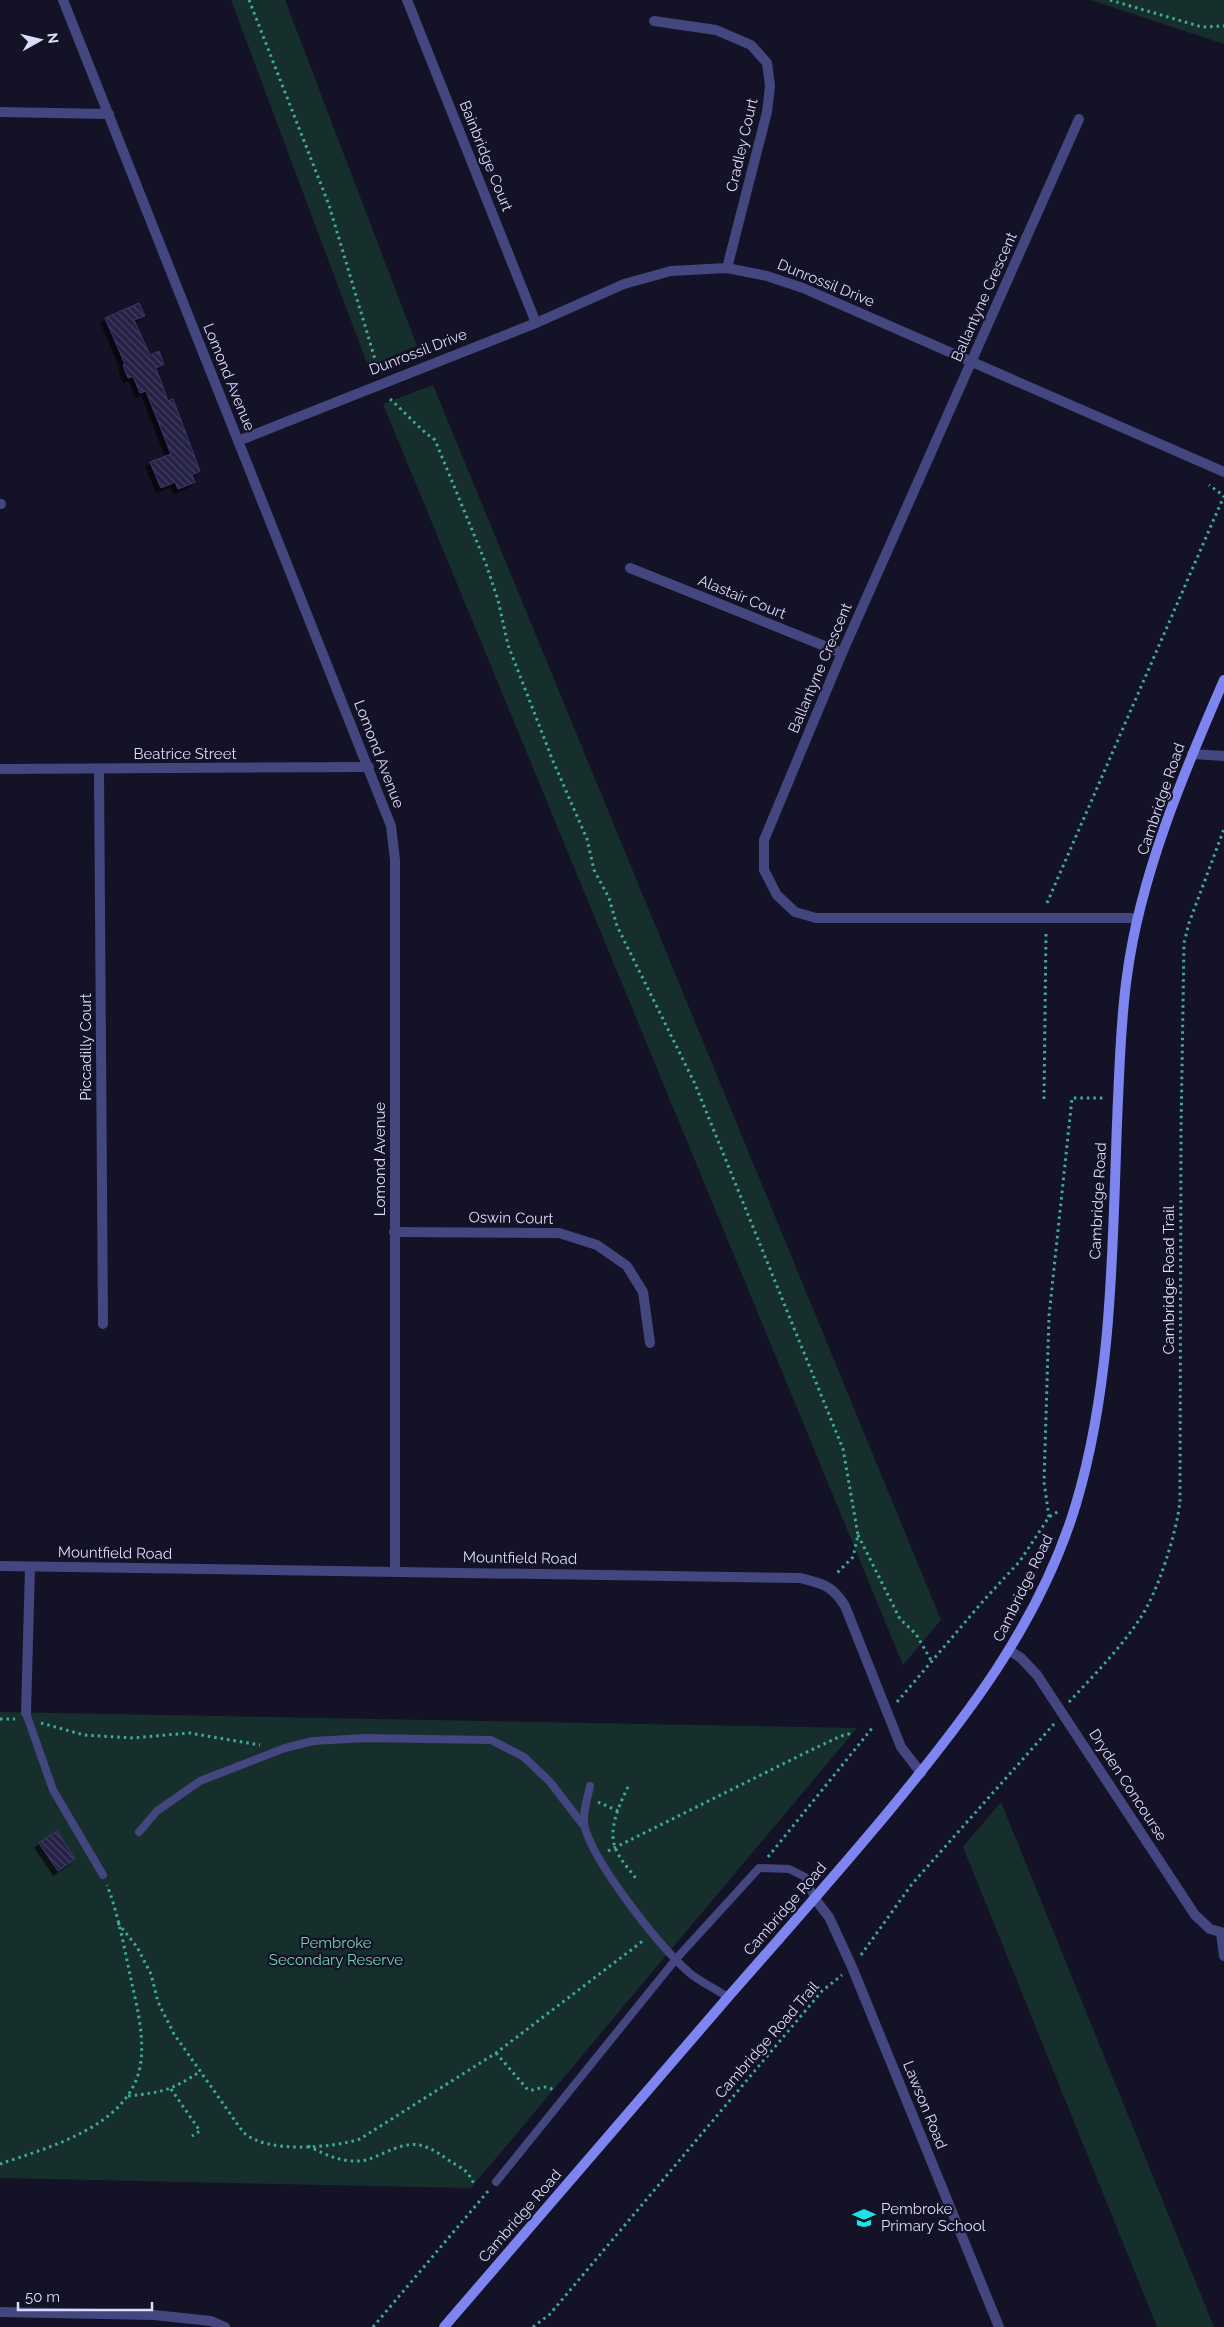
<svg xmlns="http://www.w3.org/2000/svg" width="1224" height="2327" viewBox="0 0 1224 2327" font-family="Raleway,sans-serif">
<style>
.green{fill:#162f2c}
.building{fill:url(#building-back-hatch);stroke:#3c356e;filter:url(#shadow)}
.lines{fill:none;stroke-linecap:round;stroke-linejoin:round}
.path{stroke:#3eac9b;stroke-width:3;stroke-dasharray:2.5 4;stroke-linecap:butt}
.service{stroke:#43467f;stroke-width:8}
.minor{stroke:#43467f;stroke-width:10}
.secondary{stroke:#7e85f0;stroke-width:10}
.labels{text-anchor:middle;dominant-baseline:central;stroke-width:4.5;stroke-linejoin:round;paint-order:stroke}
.street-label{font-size:15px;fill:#dcdbfb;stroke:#141226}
.park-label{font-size:15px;fill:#6fd3b1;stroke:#141226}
.poi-label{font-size:15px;fill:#dcdbfb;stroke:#141226;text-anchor:start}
</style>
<defs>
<pattern id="building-back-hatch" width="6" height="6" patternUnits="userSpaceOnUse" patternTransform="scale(1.25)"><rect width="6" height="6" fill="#252144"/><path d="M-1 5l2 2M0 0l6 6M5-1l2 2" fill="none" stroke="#444160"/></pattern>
<filter id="shadow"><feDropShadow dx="-4.5" dy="4.5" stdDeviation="0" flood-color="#0009"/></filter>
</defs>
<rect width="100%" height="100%" fill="#141226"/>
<!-- green -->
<g class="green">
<polygon points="231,0 285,0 417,346 368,366"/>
<polygon points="1091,0 1224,0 1224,44"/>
<polygon points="433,385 941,1620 903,1665 383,404"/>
<polygon points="0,1712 857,1728 471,2188 0,2178"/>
<polygon points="1001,1802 1214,2327 1157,2327 963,1847"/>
</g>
<!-- building -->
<g class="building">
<polygon points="139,303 145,316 134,320 150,355 159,351 164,364 156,368 168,401 173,399 200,471 192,475 195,482 178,489 175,482 161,488 150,462 171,454 146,391 140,393 133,376 128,378 123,365 125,364 105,318"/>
<polygon points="57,1831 75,1859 58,1871 39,1843"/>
</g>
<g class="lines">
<!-- path -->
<g class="path">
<polyline points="249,0 329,205 377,366"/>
<polyline points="1110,0 1202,27 1224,26"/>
<path d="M390 399C405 412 418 428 435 440L486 564 498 600 508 645 553 761 587 839 594 870 609 898 617 926 695 1084 843 1449 858 1535 853 1557 837 1573"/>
<polyline points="1047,903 1224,496 1209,485"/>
<polyline points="1044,1099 1046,933"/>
<polyline points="1049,1517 1044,1482 1049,1316 1072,1098 1106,1098"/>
<polyline points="858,1535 900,1619 916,1634 932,1662"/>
<polyline points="897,1702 984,1600 1020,1561 1049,1517 1059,1511"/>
<path d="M1069 1702C1093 1676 1119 1650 1139 1620 1157 1595 1177 1532 1180 1501L1181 1129 1184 943 1189 923 1224 829"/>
<polyline points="0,1719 15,1719"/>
<polyline points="41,1723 84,1735 133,1738 189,1733 260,1745"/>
<path d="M628 1787C620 1803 608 1829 615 1847 619 1859 630 1870 637 1880"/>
<polyline points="598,1802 618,1811"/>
<polyline points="608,1851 807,1752 841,1736 852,1733"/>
<polyline points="768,1857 873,1727"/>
<path d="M118 1923 137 1947 151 1974 158 2002 174 2034 243 2132C266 2154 332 2148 360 2139L496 2053 644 1940"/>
<polyline points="861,1955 912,1884 1054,1724"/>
<path d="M496 2053 528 2090C538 2091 544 2083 553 2090"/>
<polyline points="171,2089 200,2131 192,2136"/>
<path d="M128 2096C164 2092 170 2091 201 2071"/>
<path d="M308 2146C324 2154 340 2162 359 2161 368 2161 376 2156 384 2153 412 2140 423 2142 447 2159 461 2169 466 2167 474 2184"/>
<path d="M0 2164C49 2147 128 2127 140 2067 145 2041 138 2010 132 1984 125 1952 119 1916 107 1885"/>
<polyline points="373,2327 489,2190"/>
<polyline points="533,2327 550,2314 822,1991 842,1975"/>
</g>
<!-- service -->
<g class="service">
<polyline points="26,1713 53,1790 103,1875"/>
<path d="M590 1786C588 1797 581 1817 585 1828 596 1866 661 1949 692 1975 703 1983 717 1990 728 1997"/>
<polyline points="139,1832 157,1811 200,1781 285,1748 313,1741 365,1738 491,1740 524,1757 550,1782 584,1826"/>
<polyline points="496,2182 676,1959 759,1868 789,1869 805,1877 815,1899"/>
</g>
<!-- minor -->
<g class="minor">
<polyline points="63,0 391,826 395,860 395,1571"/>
<polyline points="407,0 536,323"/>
<polyline points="654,21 716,30 751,45 767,63 770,86 767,112 727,268"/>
<polyline points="0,112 109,114"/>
<polyline points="1079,119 842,653 764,840 764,870 777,895 795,912 816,918 1137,918"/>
<polyline points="238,441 536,323 624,284 671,271 727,268 767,276 803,288 1224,472"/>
<polyline points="0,504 1,504"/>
<polyline points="630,568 842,653"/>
<polyline points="1192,754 1224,756"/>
<polyline points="0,769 369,767"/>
<polyline points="99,770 103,1324"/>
<polyline points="394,1232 559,1233 597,1245 627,1266 643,1292 650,1343"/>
<path d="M0 1566 800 1578C823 1584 832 1585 845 1606L901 1747 921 1773"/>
<polyline points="1009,1650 1021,1658 1037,1675 1195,1915 1210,1929 1224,1933"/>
<polyline points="26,1713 30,1567"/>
<polyline points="815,1899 829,1917 852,1967 999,2327"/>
<polyline points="1221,1933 1224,1956"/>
<polyline points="0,2312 154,2315 211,2321 225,2327"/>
</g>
<!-- secondary -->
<path class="secondary" d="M444 2327C539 2217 633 2106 729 1996 781 1937 833 1878 884 1817 963 1722 1040 1624 1076 1504 1115 1373 1112 1234 1118 1099 1120 1058 1121 1017 1127 976 1140 876 1184 772 1224 680"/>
</g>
<!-- icons -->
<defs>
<symbol id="school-bare" viewBox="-9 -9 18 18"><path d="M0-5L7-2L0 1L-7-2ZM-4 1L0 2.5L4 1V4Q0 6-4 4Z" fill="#1ee2e4" stroke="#141226" stroke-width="2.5" paint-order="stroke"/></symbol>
</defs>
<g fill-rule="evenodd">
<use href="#school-bare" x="848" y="2202" width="32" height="32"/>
</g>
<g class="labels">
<!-- street labels -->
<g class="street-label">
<text transform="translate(742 145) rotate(-77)">Cradley Court</text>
<text transform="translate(486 156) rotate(68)">Bainbridge Court</text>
<text transform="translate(826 283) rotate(22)">Dunrossil Drive</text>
<text transform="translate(984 297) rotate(-66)">Ballantyne Crescent</text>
<text transform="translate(418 352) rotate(-21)">Dunrossil Drive</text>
<text transform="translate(229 377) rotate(68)">Lomond Avenue</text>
<text transform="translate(742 597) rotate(22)">Alastair Court</text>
<text transform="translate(820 668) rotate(-67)">Ballantyne Crescent</text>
<text x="185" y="754">Beatrice Street</text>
<text transform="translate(379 754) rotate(69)">Lomond Avenue</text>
<text transform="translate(1161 799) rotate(-71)">Cambridge Road</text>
<text transform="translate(86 1047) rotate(-90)">Piccadilly Court</text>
<text transform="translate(380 1159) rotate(-90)">Lomond Avenue</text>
<text transform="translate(1098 1201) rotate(-87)">Cambridge Road</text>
<text transform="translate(511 1218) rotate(1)">Oswin Court</text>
<text transform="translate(1169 1280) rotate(-90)">Cambridge Road Trail</text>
<text transform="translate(115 1553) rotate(1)">Mountfield Road</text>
<text transform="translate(520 1558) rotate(1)">Mountfield Road</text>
<text transform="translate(1023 1588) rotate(-64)">Cambridge Road</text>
<text transform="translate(1128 1785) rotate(57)">Dryden Concourse</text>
<text transform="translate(785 1909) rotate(-49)">Cambridge Road</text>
<text transform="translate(767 2040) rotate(-49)">Cambridge Road Trail</text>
<text transform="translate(925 2105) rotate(68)">Lawson Road</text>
<text transform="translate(520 2216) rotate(-49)">Cambridge Road</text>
</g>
<!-- park labels -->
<g class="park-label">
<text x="336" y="1943">Pembroke<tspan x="336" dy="17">Secondary Reserve</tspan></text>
</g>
<!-- poi labels -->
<g class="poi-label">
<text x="881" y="2209">Pembroke<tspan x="881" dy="17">Primary School</tspan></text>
</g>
</g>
<!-- north arrow -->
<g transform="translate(40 40) rotate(82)" stroke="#141226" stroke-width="4" paint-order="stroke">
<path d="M0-4L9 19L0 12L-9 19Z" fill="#dcdbfb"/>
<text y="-8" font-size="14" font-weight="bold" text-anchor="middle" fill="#dcdbfb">N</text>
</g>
<!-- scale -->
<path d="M18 2302v8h134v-8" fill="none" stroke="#dcdbfb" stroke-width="2.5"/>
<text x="25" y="2302" font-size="15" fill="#dcdbfb" stroke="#141226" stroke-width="4" paint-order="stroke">50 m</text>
</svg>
